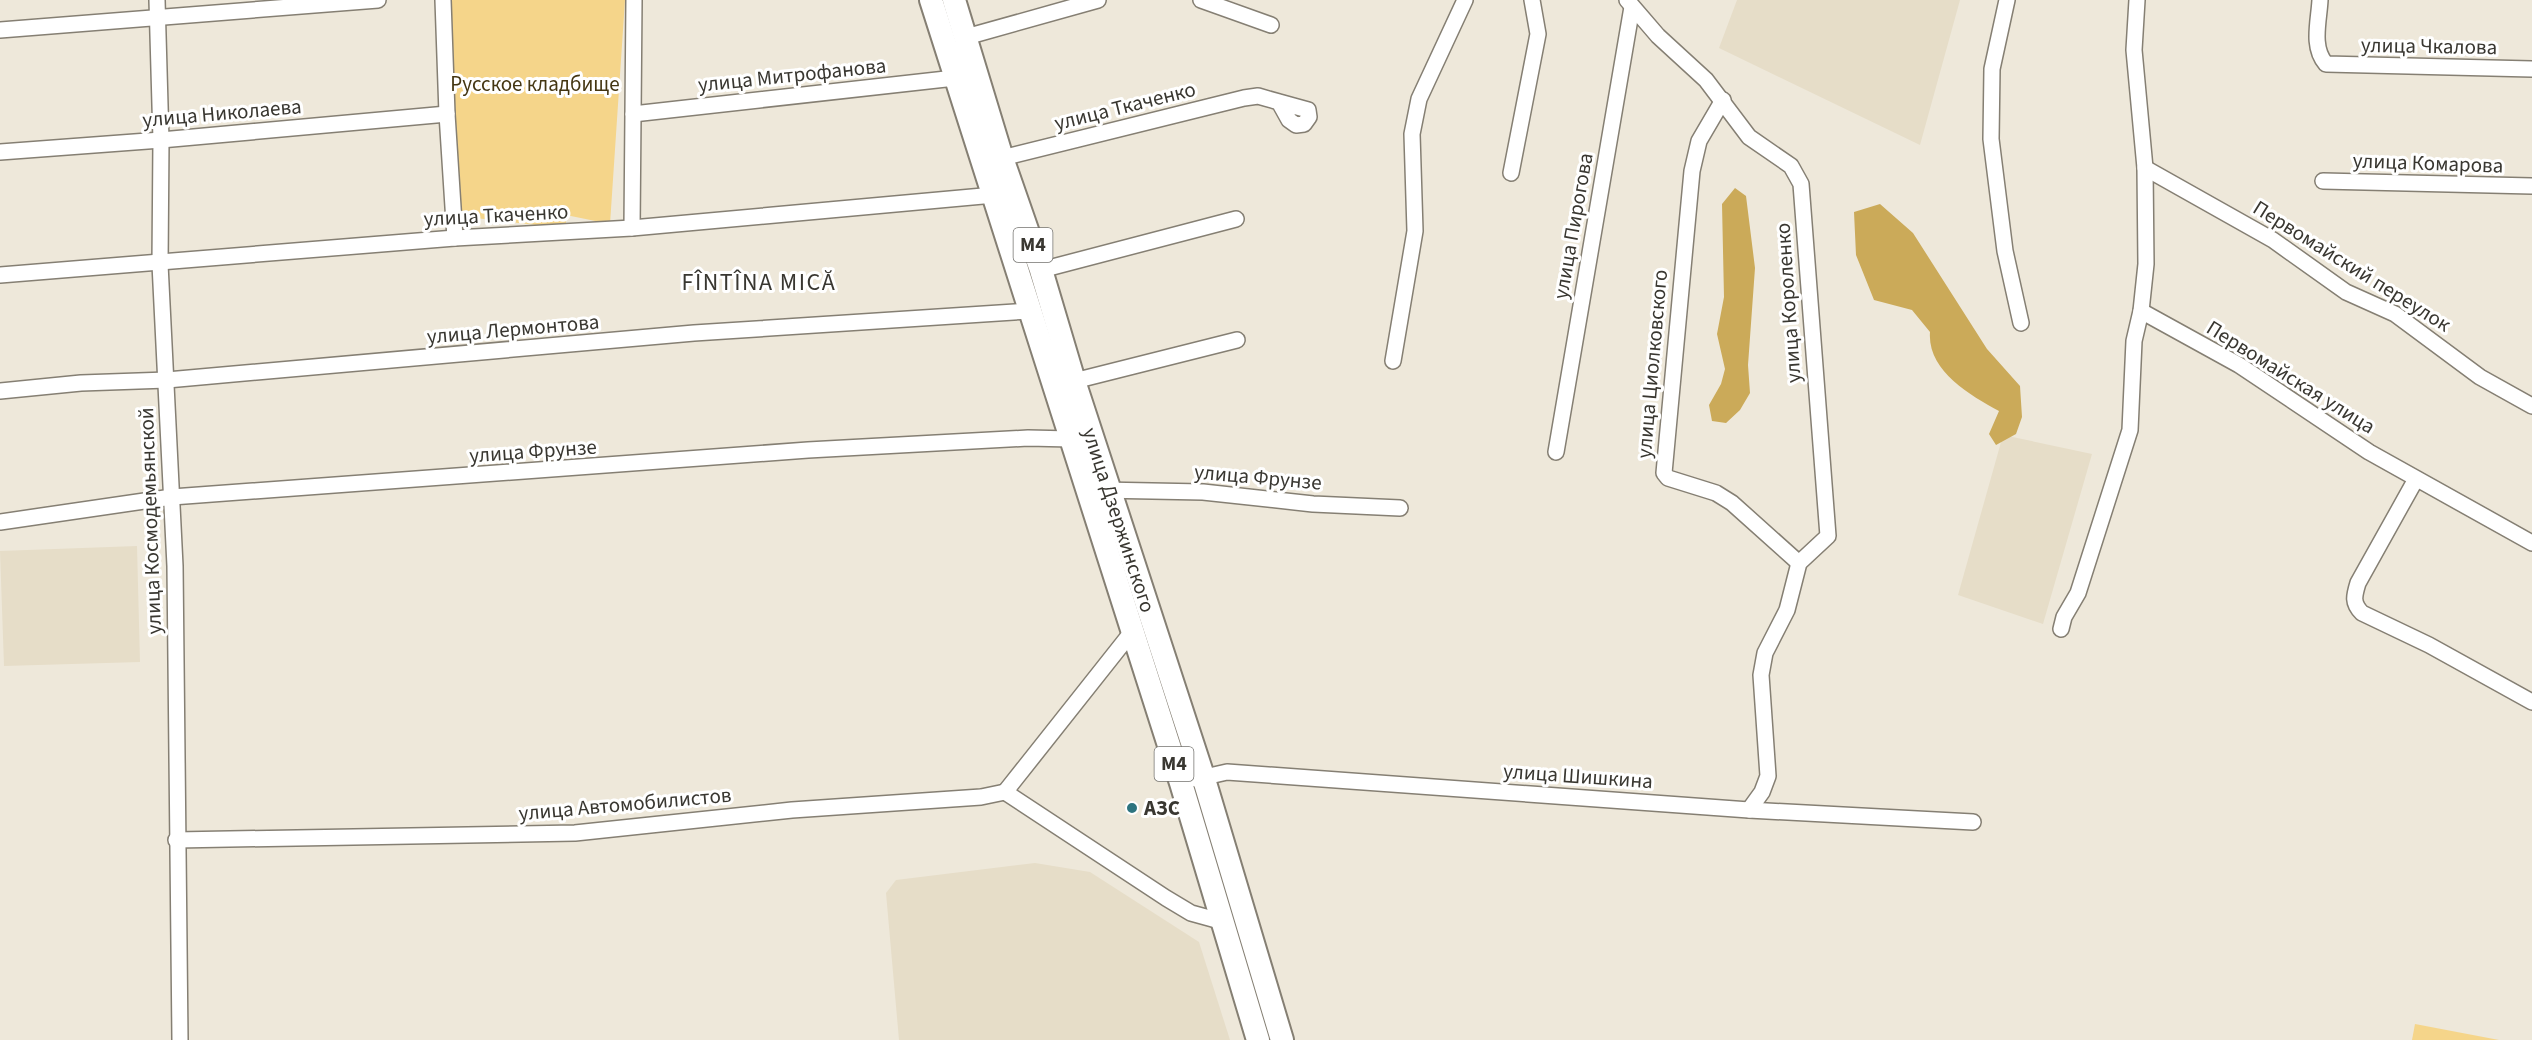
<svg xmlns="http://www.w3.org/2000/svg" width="2532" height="1040" viewBox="0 0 2532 1040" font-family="'Source Sans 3',sans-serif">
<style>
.built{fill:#e6ddc8}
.green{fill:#f5d58a}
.forest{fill:#cbaa59}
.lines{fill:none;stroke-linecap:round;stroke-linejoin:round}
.minor-casing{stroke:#857f73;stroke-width:18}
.highway-casing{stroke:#857f73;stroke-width:26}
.minor{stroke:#fff;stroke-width:15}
.highway{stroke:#fff;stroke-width:22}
.poi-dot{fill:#2d747f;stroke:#fff;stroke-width:2}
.labels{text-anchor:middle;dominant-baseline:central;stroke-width:6;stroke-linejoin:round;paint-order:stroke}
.shield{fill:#fff;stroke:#74736f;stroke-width:1.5}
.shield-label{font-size:20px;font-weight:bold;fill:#393731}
.street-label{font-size:21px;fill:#393731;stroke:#fff}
.park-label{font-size:21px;fill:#443612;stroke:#fff}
.poi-label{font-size:21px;font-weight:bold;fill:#393731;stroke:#fff;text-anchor:start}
.quarter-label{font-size:24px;letter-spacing:1.5px;fill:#393731;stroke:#fff}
</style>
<rect width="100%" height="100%" fill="#eee8da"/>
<!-- built -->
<g class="built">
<polygon points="1737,0 1960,0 1920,145 1719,48"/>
<polygon points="2003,435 2092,454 2043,624 1958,595"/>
<polygon points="137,546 140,662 4,666 0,551"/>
<polygon points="1035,863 1090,872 1199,942 1230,1040 899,1040 886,893 896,880"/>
</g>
<!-- green -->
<g class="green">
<polygon points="447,0 625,0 610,224 566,215 566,225 554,224 554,227 458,216"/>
<polygon points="2415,1024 2499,1040 2412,1040"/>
</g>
<!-- forest -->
<g class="forest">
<polygon points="1735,188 1746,196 1755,268 1748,365 1750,393 1740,410 1726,423 1712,421 1709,405 1721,384 1725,369 1717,334 1724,297 1722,204"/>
<path d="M1880 204 1913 233 1987 349 2020 386 2022 417 2016 434 1996 445 1989 434 1999 411C1969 395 1927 370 1930 332L1912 310 1874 300 1856 255 1854 212Z"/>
</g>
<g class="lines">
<defs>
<g id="minor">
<polyline points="157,0 161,140 160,264 175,566 180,1040"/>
<polyline points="443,0 447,114 455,238"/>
<polyline points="1201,0 1271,25"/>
<polyline points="1627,0 1658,36 1706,80 1749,137 1791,166 1801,184 1828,536 1799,563 1787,610 1765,653 1761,675 1768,776 1762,792 1749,810"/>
<polyline points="2007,0 1992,69 1991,139 2005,251 2021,323"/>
<path d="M2320 0C2319 21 2311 47 2326 64L2532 69"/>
<polyline points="0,30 378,0"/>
<polyline points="966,37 1098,0"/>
<polyline points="1723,100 1699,141 1692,171 1664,473 1668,478 1716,493 1732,503 1799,563"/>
<polyline points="633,114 955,78"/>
<polyline points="0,152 161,140 447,114"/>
<polyline points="1002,158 1244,98 1258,96 1279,102 1289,120 1296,125 1304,124 1309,117 1308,110 1279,102"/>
<polyline points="2145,168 2273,240 2346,292 2395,314 2480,377 2532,406"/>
<polyline points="1511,173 1538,34 1532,0"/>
<polyline points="2323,181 2532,186"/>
<polyline points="632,228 634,0"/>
<polyline points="1041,270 1236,219"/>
<polyline points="0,275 455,238 632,228 994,195"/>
<polyline points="2141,311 2239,365 2369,452 2532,543"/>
<polyline points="1393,361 1415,231 1412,134 1419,99 1465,0"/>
<polyline points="1074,381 1237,340"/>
<polyline points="0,391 81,383 167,380 694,333 1029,311"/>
<polyline points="1556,452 1632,7"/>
<path d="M2416 479 2358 583C2354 596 2352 603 2362 613L2429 645 2532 702"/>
<polyline points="1101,490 1203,492 1313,504 1400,508"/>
<polyline points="0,522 172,497 808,450 1028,438 1071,439"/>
<polyline points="2061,629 2064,617 2078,593 2130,430 2134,341 2141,311 2146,264 2145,168 2134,50 2137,0"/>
<polyline points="1131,633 1005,792 1166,898 1191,913 1220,921"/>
<polyline points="1196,779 1227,772 1749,810 1973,822"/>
<polyline points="176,840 575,833 792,810 981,797 1005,792"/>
</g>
<g id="highway">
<polyline points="931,0 1181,783 1258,1040"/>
<polyline points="954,0 1002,158 1041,270 1074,381 1203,776 1282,1040"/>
</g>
</defs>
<!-- minor casing -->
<use href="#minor" class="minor-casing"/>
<!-- highway casing -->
<use href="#highway" class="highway-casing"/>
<!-- minor -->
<use href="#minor" class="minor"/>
<!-- highway -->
<use href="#highway" class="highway"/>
</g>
<!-- markers -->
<circle class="poi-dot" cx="1132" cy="808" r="6"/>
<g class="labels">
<!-- shield labels -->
<g class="shield">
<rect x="1013.5" y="228" width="39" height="34" rx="4.5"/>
<rect x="1154.5" y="747" width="39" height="34" rx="4.5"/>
</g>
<g class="shield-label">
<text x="1033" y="245">M4</text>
<text x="1174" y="764">M4</text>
</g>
<!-- street labels -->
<g class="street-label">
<text transform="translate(2429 46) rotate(1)">улица Чкалова</text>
<text transform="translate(792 75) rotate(-6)">улица Митрофанова</text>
<text transform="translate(1125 106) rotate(-14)">улица Ткаченко</text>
<text transform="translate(222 113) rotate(-5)">улица Николаева</text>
<text transform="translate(2428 163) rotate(2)">улица Комарова</text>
<text transform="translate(496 215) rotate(-3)">улица Ткаченко</text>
<text transform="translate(1573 226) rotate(-80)">улица Пирогова</text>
<text transform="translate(2352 266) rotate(32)">Первомайский переулок</text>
<text transform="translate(1788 303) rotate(-94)">улица Короленко</text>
<text transform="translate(513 329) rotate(-5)">улица Лермонтова</text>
<text transform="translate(1652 364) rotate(-85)">улица Циолковского</text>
<text transform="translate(2291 377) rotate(32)">Первомайская улица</text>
<text transform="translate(533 451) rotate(-4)">улица Фрунзе</text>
<text transform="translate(1258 477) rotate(5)">улица Фрунзе</text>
<text transform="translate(1119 520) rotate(72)">улица Дзержинского</text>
<text transform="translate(150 521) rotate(-92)">улица Космодемьянской</text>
<text transform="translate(1578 776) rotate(4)">улица Шишкина</text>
<text transform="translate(625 804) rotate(-5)">улица Автомобилистов</text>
</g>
<!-- park labels -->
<g class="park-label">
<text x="535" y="84">Русское кладбище</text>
</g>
<!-- poi labels -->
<g class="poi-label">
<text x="1144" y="808">АЗС</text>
</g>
<!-- quarter labels -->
<g class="quarter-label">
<text x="759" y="282">FÎNTÎNA MICĂ</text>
</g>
</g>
</svg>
